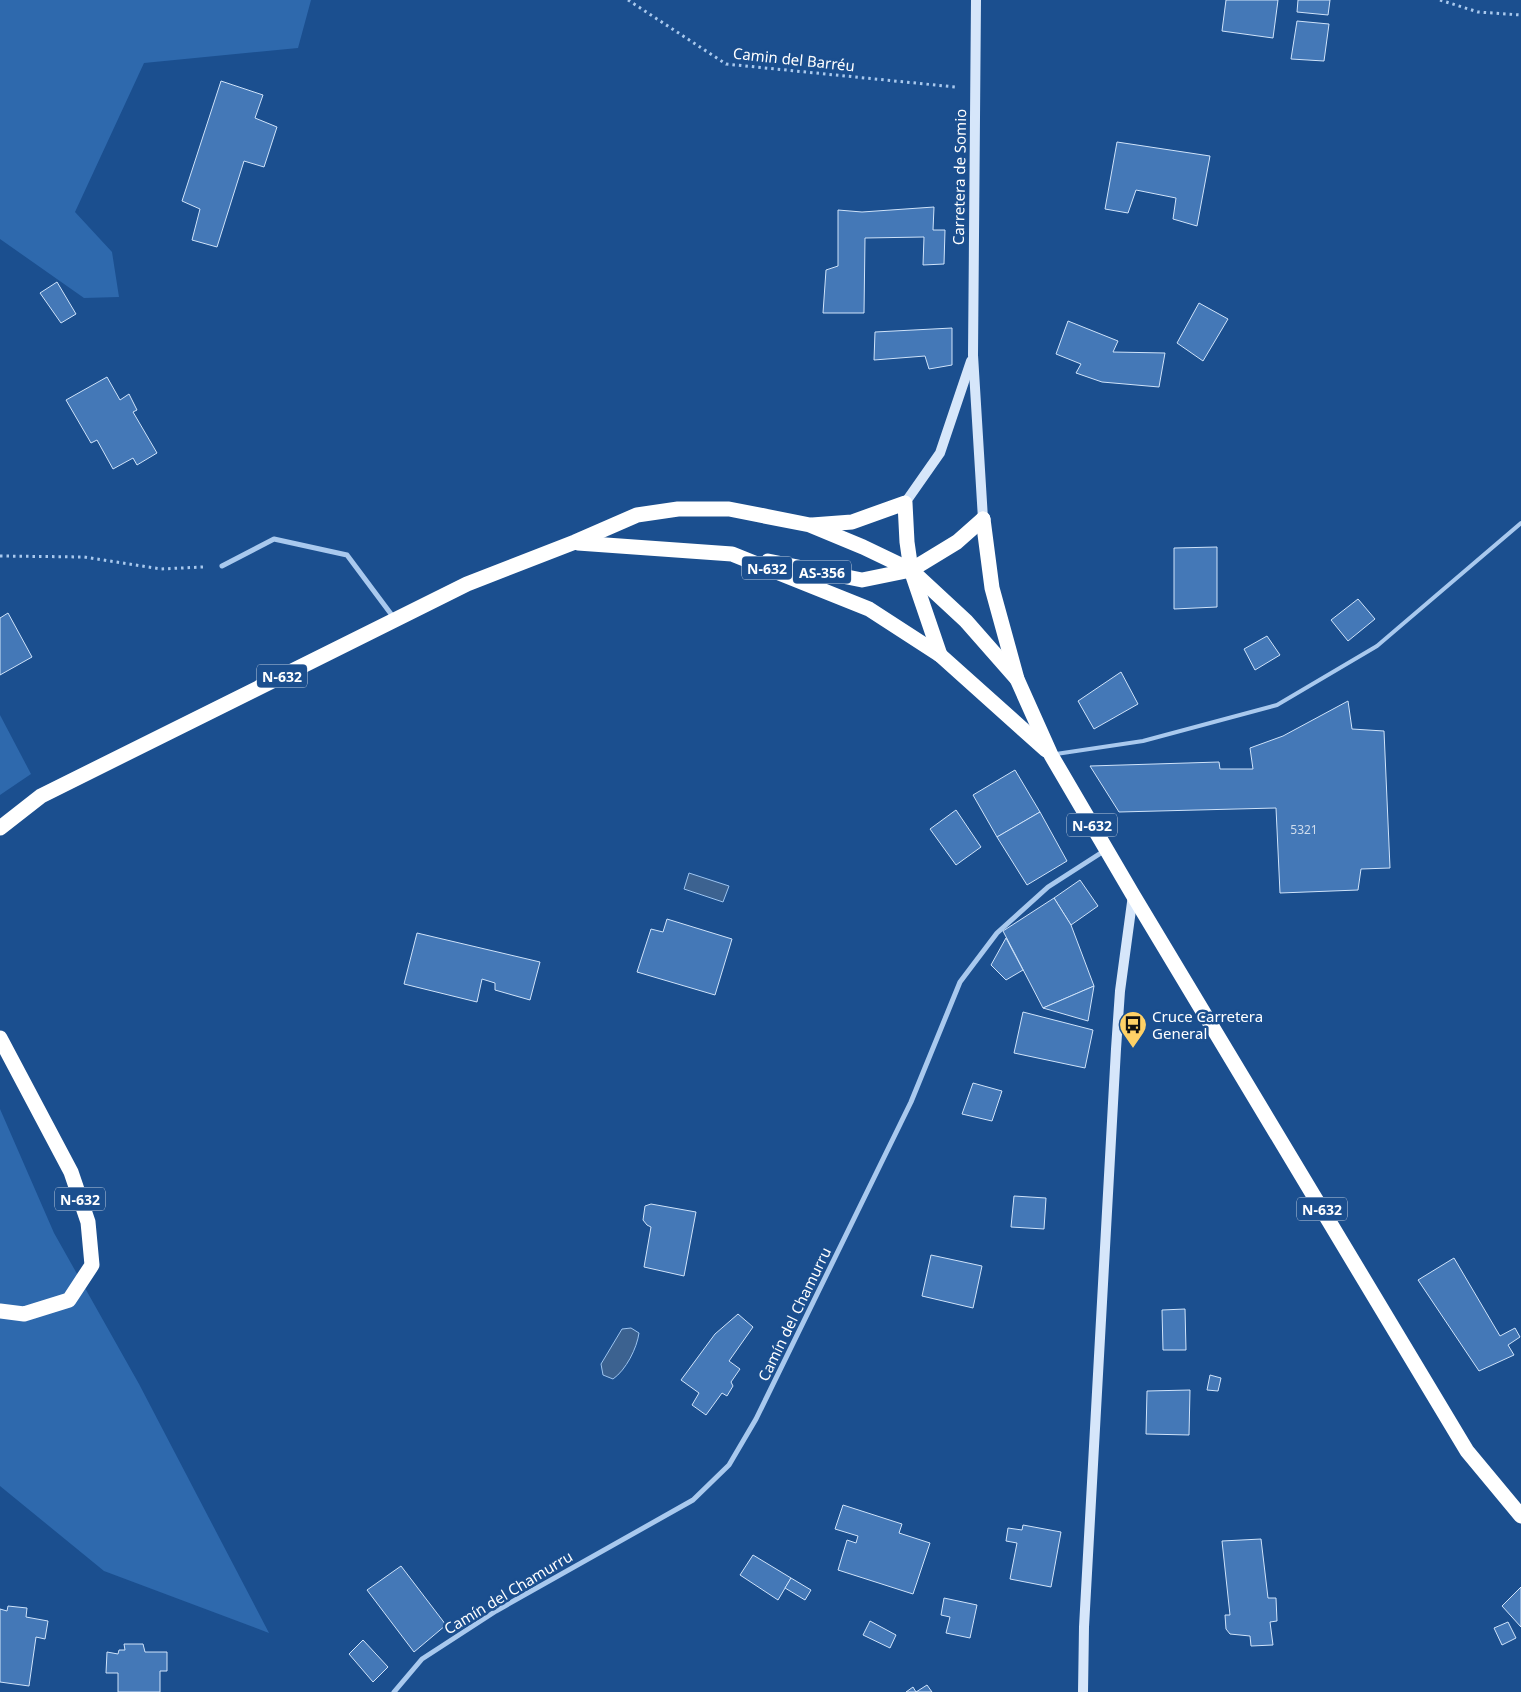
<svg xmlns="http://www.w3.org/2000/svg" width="1521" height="1692" viewBox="0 0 1521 1692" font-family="'Noto Sans',sans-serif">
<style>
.green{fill:#2e69ad}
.water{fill:#3c6290;stroke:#9cc4f0}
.building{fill:#4478b7;stroke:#cfe3fa}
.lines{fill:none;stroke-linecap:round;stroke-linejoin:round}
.path{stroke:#a9c9ee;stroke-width:3;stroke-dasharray:2.5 4;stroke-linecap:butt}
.lane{stroke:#a9c9ee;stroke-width:4}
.street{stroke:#a9c9ee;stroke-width:5}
.secondary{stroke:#d6e6fa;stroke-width:10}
.highway{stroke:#fff;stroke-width:15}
.labels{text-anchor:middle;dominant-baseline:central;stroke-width:5;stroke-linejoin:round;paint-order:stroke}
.number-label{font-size:12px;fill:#d0dded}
.shield{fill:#1b4f8f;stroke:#bbcadd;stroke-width:1}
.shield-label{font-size:14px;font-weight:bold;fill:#fff}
.street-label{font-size:15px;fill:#fff;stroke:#1b4f8f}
.poi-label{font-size:15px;fill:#fff;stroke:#1b4f8f;text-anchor:start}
</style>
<rect width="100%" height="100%" fill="#1b4f8f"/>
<!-- green -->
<g class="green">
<polygon points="0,0 311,0 298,48 144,63 75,212 112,252 119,297 84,298 0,239"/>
<polygon points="0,715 31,774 0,795"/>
<polygon points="0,1109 54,1233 139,1384 269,1633 104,1571 0,1486"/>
</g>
<!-- water -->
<g class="water">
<polygon points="689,873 729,886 723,902 684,889"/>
<path d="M631 1328 639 1333C637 1348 626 1370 613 1379L603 1375 601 1364 622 1329Z"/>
</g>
<!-- building -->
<g class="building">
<polygon points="1226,0 1278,0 1273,38 1222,31"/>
<polygon points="1298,0 1330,0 1328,15 1297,12"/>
<polygon points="1297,21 1329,24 1324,61 1291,59"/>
<polygon points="221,81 263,95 255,118 277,127 264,167 244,161 217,247 192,240 200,209 182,201"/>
<polygon points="1117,142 1210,156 1197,226 1173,219 1176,198 1136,190 1128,213 1105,209"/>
<polygon points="934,207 933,230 945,230 944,264 923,265 924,237 865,238 864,313 823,313 826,270 838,266 838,210 862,212"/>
<polygon points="57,282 76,314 61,323 40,293"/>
<polygon points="1199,303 1228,319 1203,361 1177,343"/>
<polygon points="1068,321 1118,341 1113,352 1165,353 1159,387 1102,382 1076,373 1081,364 1056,354"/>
<polygon points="952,328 952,365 929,369 925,356 874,360 875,332"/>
<polygon points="107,377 120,400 129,394 137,410 133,412 157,453 137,465 133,458 113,469 97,440 91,443 66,400"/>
<polygon points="1217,547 1217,607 1174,609 1174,548"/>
<polygon points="1358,599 1375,619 1348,641 1331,620"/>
<polygon points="8,613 32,657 0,675 0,618"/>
<polygon points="1267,636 1280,655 1255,670 1244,649"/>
<polygon points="1121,672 1138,704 1094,729 1078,701"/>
<polygon points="1348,701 1352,729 1384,731 1390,868 1361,869 1358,890 1280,893 1276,808 1119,812 1090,766 1219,762 1220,769 1253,769 1250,748 1283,736"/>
<polygon points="1015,770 1040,812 997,837 973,795"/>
<polygon points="956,810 981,847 956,865 930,829"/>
<polygon points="1040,812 1067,861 1027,885 997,837"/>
<polygon points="1080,880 1098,906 1071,925 1054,898"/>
<polygon points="1054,898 1071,925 1094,986 1043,1008 1003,931"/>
<polygon points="667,919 732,939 715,995 637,972 651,929 663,932"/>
<polygon points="417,933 540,962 530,1000 495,990 495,983 482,979 477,1002 404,984"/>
<polygon points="1006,938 1023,970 1006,980 991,965"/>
<polygon points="1094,986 1088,1021 1043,1008"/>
<polygon points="1023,1012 1093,1030 1085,1068 1014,1053"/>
<polygon points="973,1083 1002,1091 992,1121 962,1114"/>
<polygon points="1014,1196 1046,1198 1044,1229 1011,1227"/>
<polygon points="651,1204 696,1212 684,1276 644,1267 651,1227 647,1225 643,1220 645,1206"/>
<polygon points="931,1255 982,1266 973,1308 922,1296"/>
<polygon points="1454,1258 1500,1336 1515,1328 1520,1337 1508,1345 1514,1355 1479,1371 1418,1280"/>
<polygon points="1185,1309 1186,1350 1163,1350 1162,1310"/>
<polygon points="738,1314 753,1327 729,1361 740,1369 731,1382 733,1386 727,1396 722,1393 706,1415 692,1405 699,1393 681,1380 715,1334"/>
<polygon points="1210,1375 1221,1378 1218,1391 1207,1390"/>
<polygon points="1190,1390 1189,1435 1146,1434 1147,1391"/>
<polygon points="843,1505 902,1524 899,1533 930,1543 913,1594 838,1570 847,1540 856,1543 858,1536 835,1529"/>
<polygon points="1023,1525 1061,1532 1051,1587 1010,1579 1017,1543 1006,1541 1008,1528 1022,1530"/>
<polygon points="1261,1539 1268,1598 1276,1598 1277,1621 1270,1622 1273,1645 1251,1646 1250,1636 1230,1634 1226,1629 1225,1615 1230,1615 1222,1541"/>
<polygon points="753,1555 791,1578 778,1600 740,1575"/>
<polygon points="401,1566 446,1625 414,1652 367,1590"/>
<polygon points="791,1578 811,1590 805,1600 785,1588"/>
<polygon points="1521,1587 1521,1627 1502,1606"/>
<polygon points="944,1598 977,1605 970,1638 946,1633 950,1617 941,1615"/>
<polygon points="8,1606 27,1608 26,1617 48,1621 45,1639 36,1637 29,1686 0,1682 0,1609 7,1611"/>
<polygon points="870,1621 896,1635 890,1648 863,1635"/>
<polygon points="1508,1622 1516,1638 1502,1645 1494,1628"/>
<polygon points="363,1640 388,1667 373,1682 349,1654"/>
<polygon points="124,1644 143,1644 145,1652 167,1652 167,1671 160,1671 160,1692 118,1692 118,1673 106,1673 107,1652 118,1654 119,1650 125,1650"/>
<polygon points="927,1685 932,1692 906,1692 913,1687 916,1692"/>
</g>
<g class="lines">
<!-- path -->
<g class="path">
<polyline points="628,0 726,64 955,87"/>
<polyline points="1440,0 1478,12 1521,15"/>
<polyline points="0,556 84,557 161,569 203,567"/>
</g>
<!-- lane -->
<polyline class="lane" points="1056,754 1143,741 1277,705 1377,646 1521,523"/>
<!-- street -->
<g class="street">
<polyline points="222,566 274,539 347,555 394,618"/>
<polyline points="394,1692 422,1659 496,1611 693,1500 729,1465 756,1419 911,1102 960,982 997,933 1048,887 1104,851"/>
</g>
<!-- secondary -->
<g class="secondary">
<polyline points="976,0 973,355 983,519"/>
<polyline points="905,503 940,453 971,361"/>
<polyline points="1083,1692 1084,1627 1116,1049 1120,991 1133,895"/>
</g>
<!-- highway -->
<g class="highway">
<polyline points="983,519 992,588 1017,679 1051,755 1133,895 1467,1451 1521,1516"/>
<polyline points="812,525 852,522 905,503 907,542 911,570 940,655"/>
<polyline points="578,543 732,554 869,609 940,655 1046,750"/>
<polyline points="768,561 862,580 911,570 957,542 983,519"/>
<polyline points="0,828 41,796 467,584 575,542 637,515 678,509 729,509 810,525 863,547 911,570 966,621 1017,679"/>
<polyline points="0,1038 71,1172 88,1222 92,1265 69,1300 24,1314 0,1311"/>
</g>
</g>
<!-- icons -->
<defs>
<symbol id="bus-pin" viewBox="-11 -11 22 30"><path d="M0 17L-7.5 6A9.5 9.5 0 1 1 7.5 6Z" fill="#ffd166" stroke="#1b4f8f"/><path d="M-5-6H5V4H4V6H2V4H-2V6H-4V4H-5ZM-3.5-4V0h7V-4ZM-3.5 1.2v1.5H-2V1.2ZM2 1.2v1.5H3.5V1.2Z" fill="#111"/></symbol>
</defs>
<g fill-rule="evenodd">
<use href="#bus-pin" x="1117" y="1009" width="32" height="43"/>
</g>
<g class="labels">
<!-- number labels -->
<g class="number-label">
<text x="1304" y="829">5321</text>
</g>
<!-- shield labels -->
<g class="shield">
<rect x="742" y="556.5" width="50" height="23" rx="4"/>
<rect x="793" y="560.5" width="58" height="23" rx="4"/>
<rect x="257" y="664.5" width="50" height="23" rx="4"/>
<rect x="1067" y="813.5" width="50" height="23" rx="4"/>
<rect x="55" y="1187.5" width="50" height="23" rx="4"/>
<rect x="1297" y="1197.5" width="50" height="23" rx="4"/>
</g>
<g class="shield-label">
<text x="767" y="568">N-632</text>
<text x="822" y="572">AS-356</text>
<text x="282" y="676">N-632</text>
<text x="1092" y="825">N-632</text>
<text x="80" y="1199">N-632</text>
<text x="1322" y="1209">N-632</text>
</g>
<!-- street labels -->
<g class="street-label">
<text transform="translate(794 59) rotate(6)">Camin del Barréu</text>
<text transform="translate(959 177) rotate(-89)">Carretera de Somio</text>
<text transform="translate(794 1314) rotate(-64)">Camín del Chamurru</text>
<text transform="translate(508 1592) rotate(-31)">Camín del Chamurru</text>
</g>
<!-- poi labels -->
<g class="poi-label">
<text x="1152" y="1016">Cruce Carretera<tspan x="1152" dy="17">General</tspan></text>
</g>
</g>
</svg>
